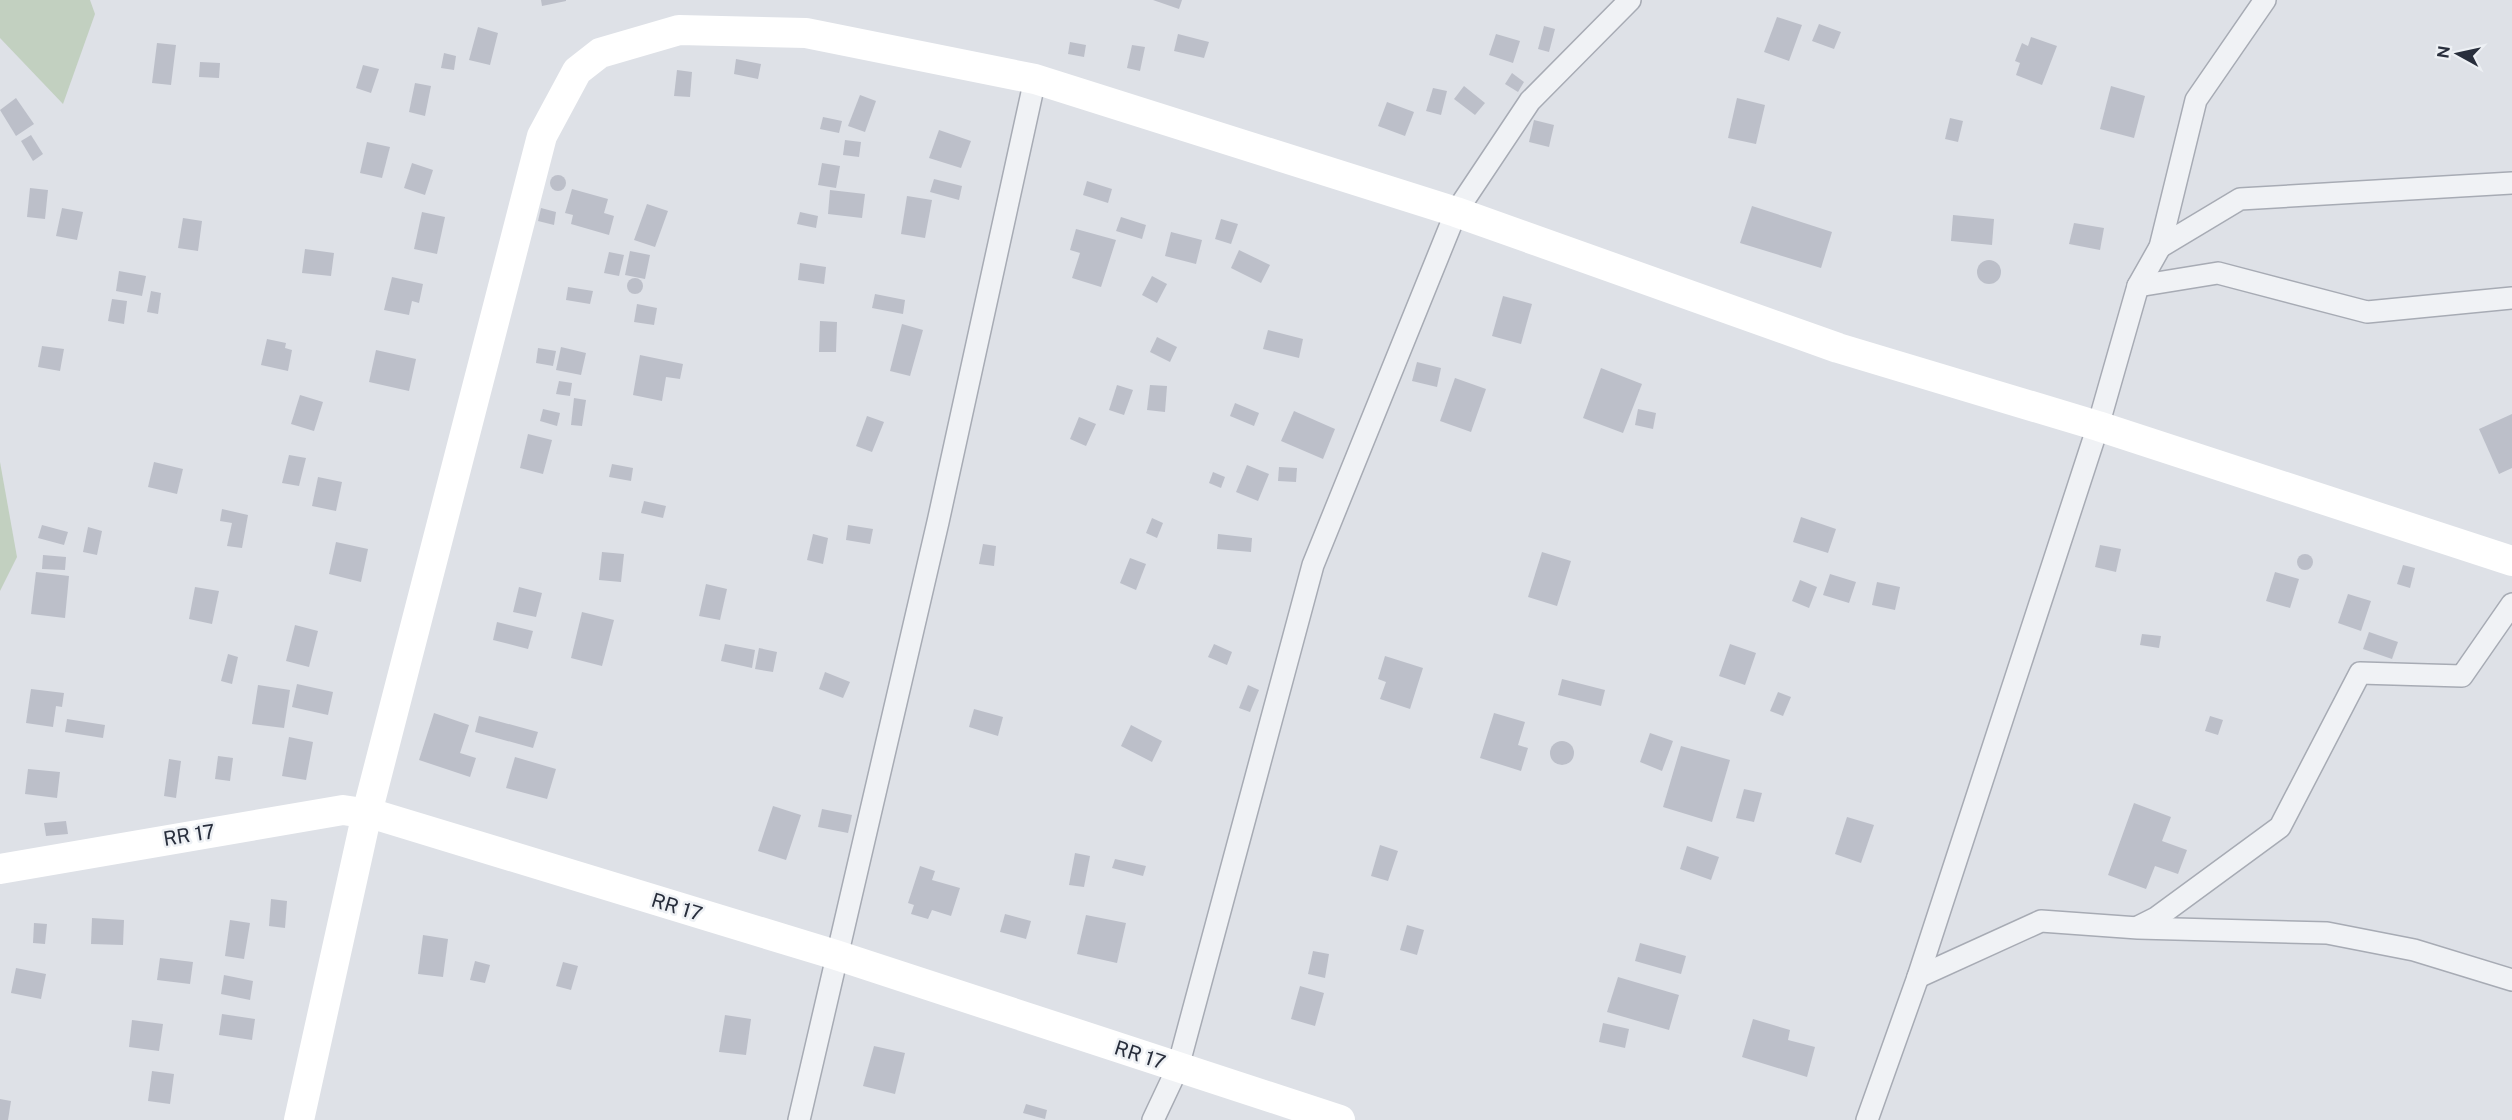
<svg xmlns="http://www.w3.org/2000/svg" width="2512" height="1120" viewBox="0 0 2512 1120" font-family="'Public Sans',sans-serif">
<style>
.green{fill:#c2d0c0}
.building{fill:#bcbfc9}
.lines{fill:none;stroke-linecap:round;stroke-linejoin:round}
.street-casing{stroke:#a7abb4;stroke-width:24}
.street{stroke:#f0f2f5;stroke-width:21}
.secondary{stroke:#fff;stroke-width:30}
.labels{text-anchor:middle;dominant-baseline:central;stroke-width:5;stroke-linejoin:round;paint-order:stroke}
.street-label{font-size:20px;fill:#282e3c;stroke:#edf0f4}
</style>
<rect width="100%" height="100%" fill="#dee1e7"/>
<!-- green -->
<g class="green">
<polygon points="0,0 90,0 95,14 63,104 0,38"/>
<polygon points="0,462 17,557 0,591"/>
</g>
<!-- building -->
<g class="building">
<polygon points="541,0 566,0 566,1 542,6"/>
<polygon points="1153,0 1182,0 1179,9"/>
<polygon points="1777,17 1802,25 1789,61 1764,52"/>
<polygon points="1819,24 1841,32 1834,49 1812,41"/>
<polygon points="1544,26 1555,29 1549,52 1538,49"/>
<polygon points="478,27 498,33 490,65 469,60"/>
<polygon points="1178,34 1209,42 1204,58 1174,51"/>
<polygon points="1496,34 1520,41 1513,63 1489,55"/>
<polygon points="2031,37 2057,46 2042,85 2016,75 2020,63 2015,61 2022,43 2028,46"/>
<polygon points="1070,42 1086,45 1084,57 1068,54"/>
<polygon points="157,43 176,45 171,85 152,83"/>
<polygon points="1132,45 1145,47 1140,71 1127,68"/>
<polygon points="444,53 456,56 454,70 441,68"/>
<polygon points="736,59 761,64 758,79 734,74"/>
<polygon points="200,62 220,63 219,78 199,77"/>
<polygon points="363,65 379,69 371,93 356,88"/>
<polygon points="677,70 692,72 690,97 674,96"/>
<polygon points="1512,73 1524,82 1518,92 1505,84"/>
<polygon points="415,83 431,86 425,116 409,112"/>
<polygon points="1464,86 1485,103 1475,115 1454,99"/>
<polygon points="2111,86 2145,96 2134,138 2100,129"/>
<polygon points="1433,88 1447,91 1441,115 1426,111"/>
<polygon points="860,95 876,101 865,132 848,126"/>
<polygon points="16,98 34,124 16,136 0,110"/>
<polygon points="1737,98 1765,105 1756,144 1728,138"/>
<polygon points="1387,102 1414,112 1405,136 1378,126"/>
<polygon points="823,117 842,121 839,133 820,129"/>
<polygon points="1950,118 1963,121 1958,142 1945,139"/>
<polygon points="1534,120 1554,125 1549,147 1529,142"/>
<polygon points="939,130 971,141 961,168 929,158"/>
<polygon points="31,135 43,154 33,161 21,141"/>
<polygon points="845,140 861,142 859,157 843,155"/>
<polygon points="367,142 390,147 382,178 360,173"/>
<polygon points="412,163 433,170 425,195 404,188"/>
<polygon points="822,163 840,166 836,188 818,185"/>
<circle cx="558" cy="183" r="8"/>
<polygon points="934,179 962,186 959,200 930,192"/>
<polygon points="1087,181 1112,189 1108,203 1083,195"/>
<polygon points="30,188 48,190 45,219 27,217"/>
<polygon points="572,189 608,199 604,213 614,216 609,235 571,224 573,215 565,213"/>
<polygon points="830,190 865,194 862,218 828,214"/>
<polygon points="907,196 932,200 925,238 901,234"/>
<polygon points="647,204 668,211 655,247 634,240"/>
<polygon points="1752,206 1832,232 1821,268 1740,243"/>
<polygon points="62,208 83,212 77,240 56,236"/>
<polygon points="541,208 556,212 554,225 538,221"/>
<polygon points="422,212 445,217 437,254 414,249"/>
<polygon points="800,212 818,216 816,228 797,224"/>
<polygon points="1953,215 1994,219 1992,245 1951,241"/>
<polygon points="1121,217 1146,225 1142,239 1116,231"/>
<polygon points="183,218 202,221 198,251 178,248"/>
<polygon points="1221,219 1238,224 1231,244 1215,239"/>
<polygon points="2074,223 2104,228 2100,250 2069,244"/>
<polygon points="1076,229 1116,240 1101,287 1072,278 1080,253 1070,250"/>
<polygon points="1171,232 1202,240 1196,264 1165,256"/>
<polygon points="305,249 334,253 331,276 302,273"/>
<polygon points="1239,250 1270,265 1261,283 1231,268"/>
<polygon points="630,251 650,255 645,279 625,275"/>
<polygon points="609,252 624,255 619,276 604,273"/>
<circle cx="1989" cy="272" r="12"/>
<polygon points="800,263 826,267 824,284 798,280"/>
<polygon points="119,271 146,276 142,296 116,291"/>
<polygon points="1152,276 1167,284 1157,303 1142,295"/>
<polygon points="392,277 423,284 419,303 412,301 409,315 384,310"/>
<circle cx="635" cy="286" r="8"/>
<polygon points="568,287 593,291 590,304 566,300"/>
<polygon points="151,291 161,293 158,314 147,312"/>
<polygon points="875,294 905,300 903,314 872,308"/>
<polygon points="1503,296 1532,304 1521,344 1492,336"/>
<polygon points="112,299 127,301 124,324 108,321"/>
<polygon points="637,304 657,308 654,325 634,322"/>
<polygon points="820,321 837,322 836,352 819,352"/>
<polygon points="902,324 923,330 910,376 890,371"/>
<polygon points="1268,330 1303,339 1299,358 1263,349"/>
<polygon points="1157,337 1177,347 1170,362 1150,352"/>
<polygon points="267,339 286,343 285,348 292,350 288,371 261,365"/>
<polygon points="42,346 64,349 60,371 38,367"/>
<polygon points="561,347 586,353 581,375 556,370"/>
<polygon points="538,348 556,351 553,366 536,363"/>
<polygon points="376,350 416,359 409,391 369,382"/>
<polygon points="640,355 683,364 680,379 666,377 662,401 633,395"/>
<polygon points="1417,362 1441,368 1437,387 1412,381"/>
<polygon points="1601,368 1642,384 1623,433 1583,418"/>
<polygon points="1455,378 1486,389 1471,432 1440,421"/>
<polygon points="559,381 572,383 570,396 556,394"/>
<polygon points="1117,385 1133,390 1124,415 1109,410"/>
<polygon points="1150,385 1167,386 1165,412 1147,410"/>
<polygon points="300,395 323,402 314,431 291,424"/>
<polygon points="574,398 586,400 582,426 571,425"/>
<polygon points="1235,403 1259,413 1254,426 1230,416"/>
<polygon points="543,409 560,413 557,426 540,421"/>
<polygon points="1638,409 1656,413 1653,429 1635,425"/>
<polygon points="1294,411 1335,429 1323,459 1281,441"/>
<polygon points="2512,414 2512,468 2499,474 2479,429"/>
<polygon points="867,416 884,422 872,452 856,446"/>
<polygon points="1079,417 1096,424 1086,446 1070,439"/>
<polygon points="528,434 552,440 543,474 520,468"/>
<polygon points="289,455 306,458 299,486 282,483"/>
<polygon points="154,462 183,469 177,494 148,487"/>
<polygon points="612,464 633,468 631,481 609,477"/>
<polygon points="1247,465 1269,474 1258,501 1236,492"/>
<polygon points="1279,467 1297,468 1296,482 1278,481"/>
<polygon points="1213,472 1225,477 1221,488 1209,483"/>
<polygon points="318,477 342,482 336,511 312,506"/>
<polygon points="644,501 666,506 663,518 641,513"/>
<polygon points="222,509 248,515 242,548 227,546 232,523 220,521"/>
<polygon points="1801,517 1836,529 1828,553 1793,542"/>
<polygon points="1152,518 1163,523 1157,538 1146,533"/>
<polygon points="42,525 68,532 64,545 38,538"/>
<polygon points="848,525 873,529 870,544 846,540"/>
<polygon points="88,527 102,531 97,555 83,552"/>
<polygon points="813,534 828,538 823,564 807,560"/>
<polygon points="1218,534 1252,538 1251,552 1217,549"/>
<polygon points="336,542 368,549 361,582 329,574"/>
<polygon points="983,544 996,546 994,566 979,564"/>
<polygon points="2100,545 2121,549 2116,572 2095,567"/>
<polygon points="602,552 624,554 621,582 599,580"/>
<polygon points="1542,552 1571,561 1557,606 1528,597"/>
<circle cx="2305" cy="562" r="8"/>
<polygon points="43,555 66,557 65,570 42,569"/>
<polygon points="1130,558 1146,564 1136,590 1120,583"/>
<polygon points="2403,565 2415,568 2410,588 2397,584"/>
<polygon points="36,572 69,576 65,618 31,614"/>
<polygon points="2275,572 2299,579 2290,608 2266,601"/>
<polygon points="1830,574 1856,582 1849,603 1823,595"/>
<polygon points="1800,580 1817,587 1809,608 1792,601"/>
<polygon points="1877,582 1900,587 1895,610 1872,605"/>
<polygon points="706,584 727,589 720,620 699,616"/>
<polygon points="195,587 219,591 212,624 189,619"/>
<polygon points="519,587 542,593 536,617 513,612"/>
<polygon points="2348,594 2371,601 2361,631 2338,623"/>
<polygon points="582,612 614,620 602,666 571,658"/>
<polygon points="497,622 533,631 528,649 493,640"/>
<polygon points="295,625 318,631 309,667 286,661"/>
<polygon points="2369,632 2398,642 2392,659 2363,649"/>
<polygon points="2142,634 2161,636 2159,648 2140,645"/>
<polygon points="725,644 755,650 752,668 721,661"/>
<polygon points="1214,644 1232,652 1227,665 1208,657"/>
<polygon points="1730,644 1756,653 1745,685 1719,676"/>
<polygon points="759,648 777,652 773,672 755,669"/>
<polygon points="228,654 238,657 232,684 221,681"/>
<polygon points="1385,656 1423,668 1410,709 1380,699 1386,682 1378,679"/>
<polygon points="825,672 850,682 843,698 819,689"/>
<polygon points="1562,679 1605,690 1601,706 1558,695"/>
<polygon points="297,684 333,692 328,715 292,707"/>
<polygon points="258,685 290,690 284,728 252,724"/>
<polygon points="1248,685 1259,690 1250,712 1239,708"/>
<polygon points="31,689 64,693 62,707 56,706 53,727 26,723"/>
<polygon points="1778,692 1791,697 1783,716 1770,711"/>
<polygon points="974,709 1003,717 998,736 969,727"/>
<polygon points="434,713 469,725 460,753 476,758 470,777 419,760"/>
<polygon points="1494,713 1525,722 1518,745 1528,748 1521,771 1480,758"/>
<polygon points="479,716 538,732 533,748 475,732"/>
<polygon points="2210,716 2223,720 2218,735 2205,731"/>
<polygon points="67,719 105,725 103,738 65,732"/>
<polygon points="1131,725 1162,741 1152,762 1121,746"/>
<polygon points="1650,733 1673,741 1662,771 1640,762"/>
<polygon points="289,737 313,742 306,780 282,776"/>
<circle cx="1562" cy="753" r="12"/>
<polygon points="1681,746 1730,760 1712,822 1663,807"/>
<polygon points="218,756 233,758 230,781 215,779"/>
<polygon points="515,757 556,769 547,799 506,788"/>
<polygon points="169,759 181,761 176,798 164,796"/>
<polygon points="28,769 60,772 57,798 25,794"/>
<polygon points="1744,789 1762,793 1754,822 1736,818"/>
<polygon points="2134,803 2171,817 2162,841 2187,850 2178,874 2155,866 2146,889 2108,875"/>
<polygon points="773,806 801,815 786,860 758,851"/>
<polygon points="822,809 852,815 848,833 818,827"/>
<polygon points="1847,817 1874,825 1861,863 1835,854"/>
<polygon points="66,821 68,834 46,836 44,823"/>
<polygon points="1380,845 1398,851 1388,881 1371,876"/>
<polygon points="1687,846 1719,857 1711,880 1680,869"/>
<polygon points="1075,853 1090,856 1084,887 1069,885"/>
<polygon points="1115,859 1146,866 1143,876 1112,868"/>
<polygon points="920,866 935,871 932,880 960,888 951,916 932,910 928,919 911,914 914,905 908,903"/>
<polygon points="271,899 287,901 285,928 269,926"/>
<polygon points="1005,914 1031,921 1026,939 1000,932"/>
<polygon points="1086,915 1126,923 1117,963 1077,954"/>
<polygon points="92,918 124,920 123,945 91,944"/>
<polygon points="230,920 250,923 244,959 225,956"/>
<polygon points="34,923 47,924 45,944 33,943"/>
<polygon points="1407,925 1424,930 1417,955 1400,950"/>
<polygon points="423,935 448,939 443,977 418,974"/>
<polygon points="1640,943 1686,956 1681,974 1635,961"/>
<polygon points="1313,951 1329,954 1325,978 1308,974"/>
<polygon points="160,958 193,962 190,984 157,980"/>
<polygon points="475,961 490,965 485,983 470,980"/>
<polygon points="563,962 578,966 571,990 556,986"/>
<polygon points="16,968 46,974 41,999 11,993"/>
<polygon points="224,975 253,981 250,1000 221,994"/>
<polygon points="1618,977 1679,995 1669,1030 1607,1012"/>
<polygon points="1300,986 1324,993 1315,1026 1291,1019"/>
<polygon points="222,1014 255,1019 252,1040 219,1035"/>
<polygon points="725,1015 751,1019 746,1055 719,1052"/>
<polygon points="1753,1019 1790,1030 1788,1040 1815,1047 1807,1077 1742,1057"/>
<polygon points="132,1020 163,1024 159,1051 129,1047"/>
<polygon points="1603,1023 1629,1029 1625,1048 1599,1042"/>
<polygon points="874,1046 905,1053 895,1094 863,1086"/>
<polygon points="152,1071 174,1074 170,1104 148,1101"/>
<polygon points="0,1099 11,1101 8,1120 0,1120"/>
<polygon points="1026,1104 1047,1110 1045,1119 1023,1113"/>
</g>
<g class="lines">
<defs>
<g id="street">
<polyline points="2160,247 2240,199 2512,183"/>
<polyline points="2138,286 2218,273 2367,312 2512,298"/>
<polyline points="2138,927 2156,918 2280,827 2360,673 2462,676 2512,604"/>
<polyline points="1918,977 2041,921 2138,928 2327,933 2414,950 2512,980"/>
<polyline points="799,1120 938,522 1035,79"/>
<polyline points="1153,1120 1178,1067 1313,565 1456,212 1530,101 1630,0"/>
<polyline points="1867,1120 1918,977 2098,426 2138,286 2160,247 2196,100 2265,0"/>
</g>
</defs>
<!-- street casing -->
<use href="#street" class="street-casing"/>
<!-- street -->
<use href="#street" class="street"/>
<!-- secondary -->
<g class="secondary">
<polyline points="0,869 343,810 376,815 836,955 1340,1120"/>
<polyline points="299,1120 367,813 542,136 577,71 600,53 679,30 806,33 1035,79 1456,212 1838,348 2098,426 2512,561"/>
</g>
</g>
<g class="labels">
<!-- street labels -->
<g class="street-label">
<text transform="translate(189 835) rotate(-9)">RR 17</text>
<text transform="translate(677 907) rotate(17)">RR 17</text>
<text transform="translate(1140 1055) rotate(18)">RR 17</text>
</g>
</g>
<!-- north arrow -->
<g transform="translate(2458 54) rotate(278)" stroke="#edf0f4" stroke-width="4.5" paint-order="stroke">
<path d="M0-4.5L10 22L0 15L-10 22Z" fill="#282e3c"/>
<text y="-9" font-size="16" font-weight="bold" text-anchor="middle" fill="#282e3c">N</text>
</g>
</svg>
